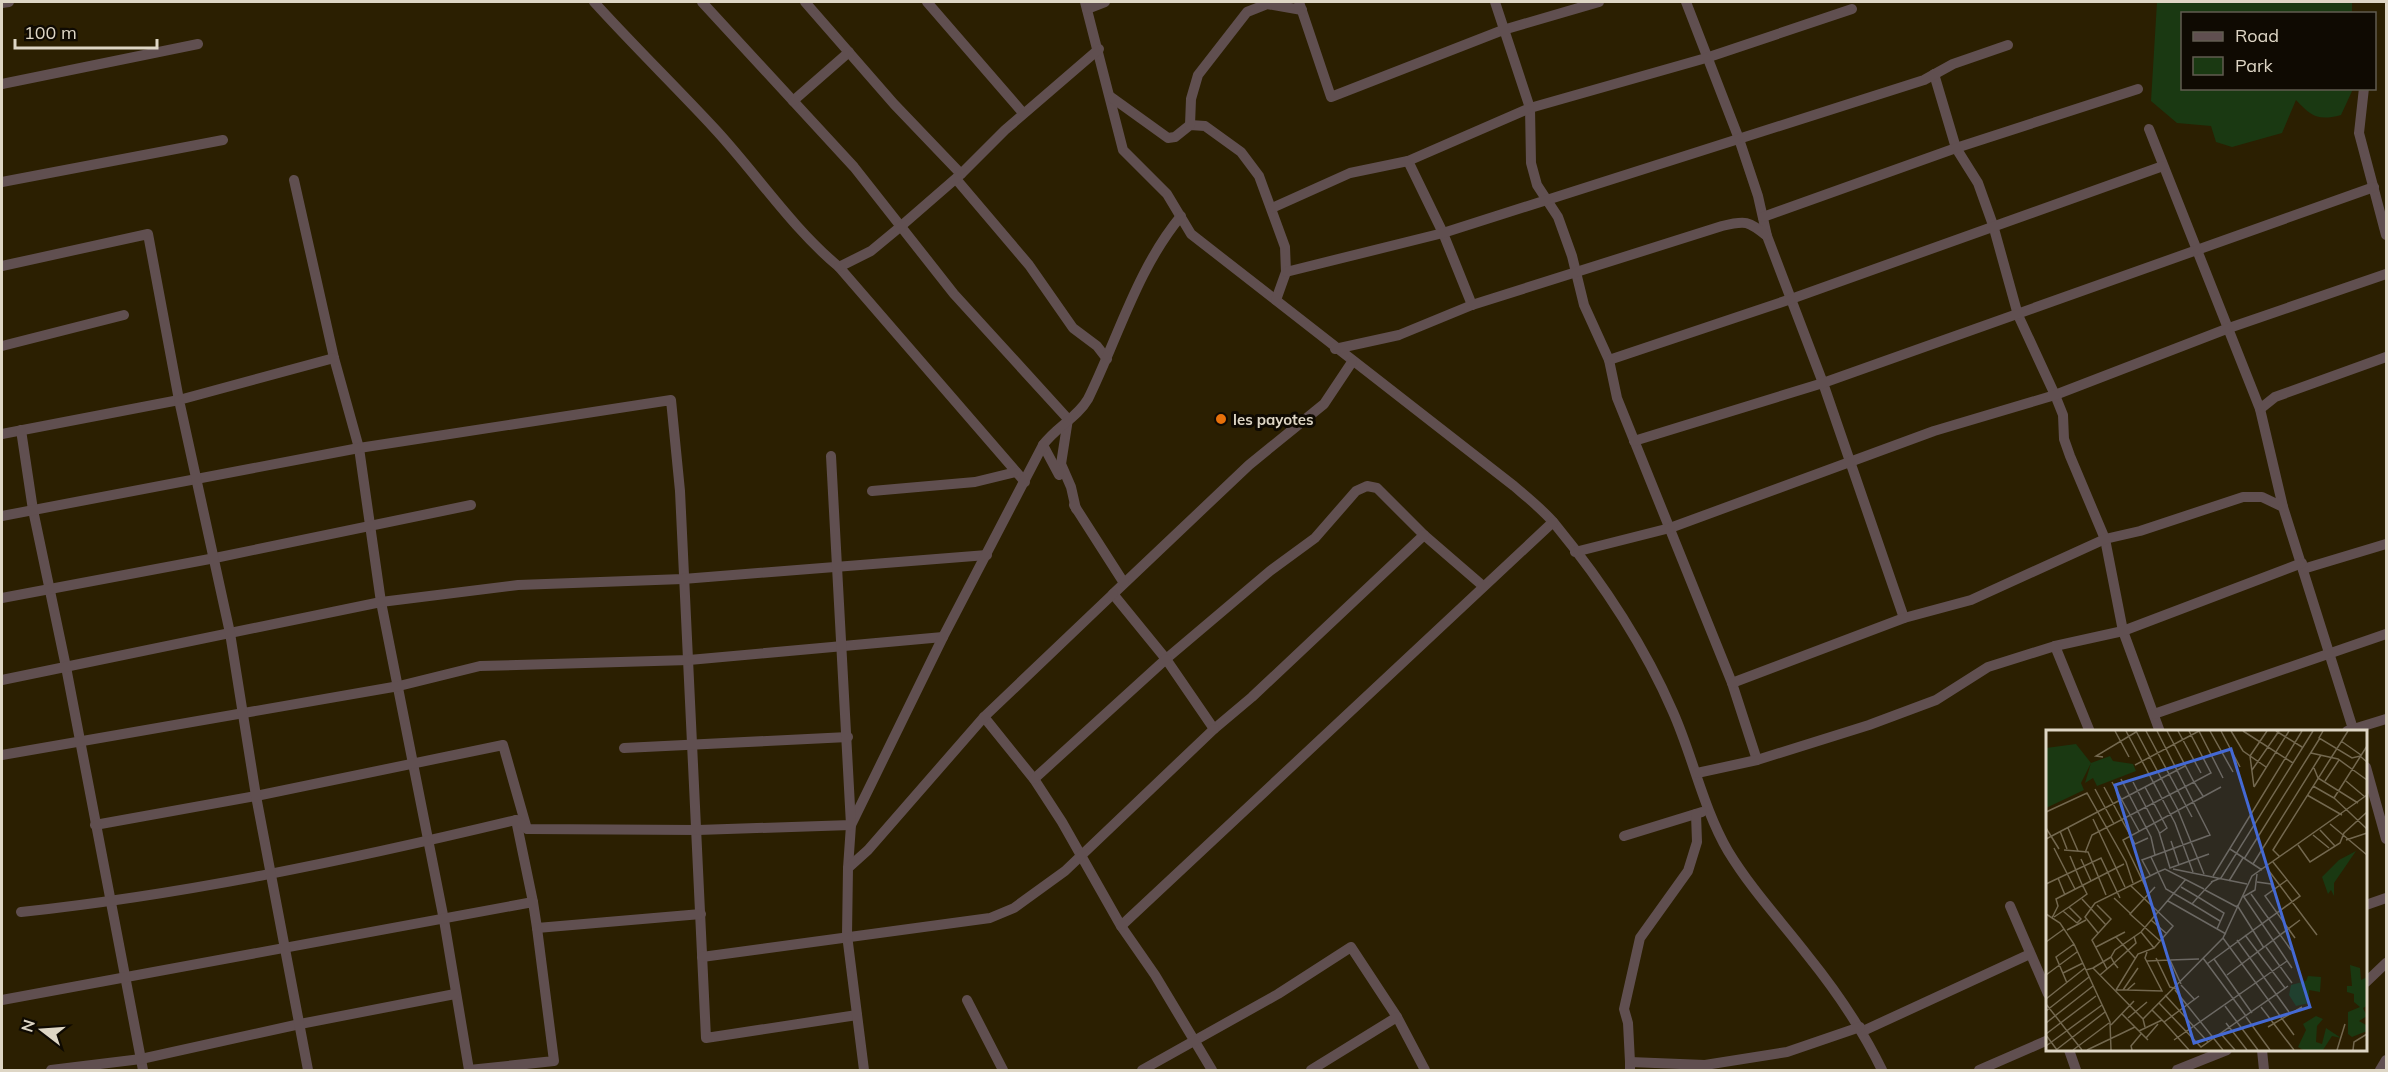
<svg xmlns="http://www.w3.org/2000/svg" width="2388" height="1072" viewBox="0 0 2388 1072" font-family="Mulish,sans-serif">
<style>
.green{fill:#1a3912}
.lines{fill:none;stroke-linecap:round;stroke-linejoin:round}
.minor{stroke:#604f50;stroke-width:10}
.food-dot{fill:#e8710a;stroke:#0f0a02;stroke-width:2}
.labels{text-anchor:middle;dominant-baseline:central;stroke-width:6;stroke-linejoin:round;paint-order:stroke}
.poi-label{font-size:15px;font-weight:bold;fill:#ded6c5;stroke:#0f0a02;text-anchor:start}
.inset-road{fill:none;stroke:#73684f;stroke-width:1.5}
.view{fill:#4469d4;fill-opacity:0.15;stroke:#4469d4;stroke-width:3}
.inset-edge{fill:none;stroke:#ded6c5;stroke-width:3}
</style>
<rect width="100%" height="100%" fill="#2b1f01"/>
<!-- green -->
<path class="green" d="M2157 2H2352V13L2182 14V88L2353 89 2341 115C2318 121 2312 117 2296 100L2282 133 2232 147 2216 142 2211 126 2177 123 2151 101Z"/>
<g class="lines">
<!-- minor -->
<g class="minor">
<path d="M594 2C633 45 674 85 714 128 756 173 791 227 839 267L1025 482"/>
<polyline points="702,2 854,167 954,294 1068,419 1061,464 1071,487 1076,509"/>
<polyline points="805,2 894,104 961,174"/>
<polyline points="927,2 1023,113"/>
<path d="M1085 2 1123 150 1167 194 1191 234 1514 486C1528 498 1543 510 1554 523 1600 579 1644 645 1673 712 1693 757 1703 808 1728 851 1751 889 1781 921 1808 956 1837 992 1862 1029 1882 1070"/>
<polyline points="1299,2 1331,97 1503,30 1599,2"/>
<polyline points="1495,2 1530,108 1531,163 1537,185 1558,217 1572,256 1584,305 1609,360 1617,398 1732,683 1757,760"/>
<polyline points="1686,2 1739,139 1758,196 1767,236 1823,383 1904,618"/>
<polyline points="2,3 9,2"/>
<polyline points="1087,9 1105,2"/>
<polyline points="1934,74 1956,148 1978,183 1993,225 2018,315 2055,395 2063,415 2064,439 2070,456 2105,539 2123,631 2160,732"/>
<polyline points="2,84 198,44"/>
<polyline points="2364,88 2359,133 2386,235"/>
<polyline points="1111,97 1168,138 1175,137 1190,125 1205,126 1241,152 1259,176 1285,247 1286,272 1276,300"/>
<polyline points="793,101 849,52"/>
<polyline points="1190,125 1191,99 1198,75 1247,12 1267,4 1302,10"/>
<polyline points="2149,129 2260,409 2283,507 2354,732"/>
<polyline points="1408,161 1443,233 1472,305"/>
<polyline points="956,179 1029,265 1073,328 1097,346 1107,359"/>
<polyline points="294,180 334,358 359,448 381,602 444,920 469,1070"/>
<polyline points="2,182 223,140"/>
<polyline points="1272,208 1350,173 1408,161 1530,108 1706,58 1852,9"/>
<polyline points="1763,217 1956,148 2138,89"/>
<polyline points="2,266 148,234 179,400 2,434"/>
<polyline points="839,267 871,251 900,227 961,174 1005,130 1099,49"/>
<polyline points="1286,272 1443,233 1924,80 1953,64 2008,45"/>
<polyline points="2,346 124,315"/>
<path d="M1335 349 1399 335 1472 305 1722 226C1746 220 1748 221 1767 236"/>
<polyline points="1609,360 1791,299 2163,166"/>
<polyline points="1352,362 1324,404 1249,465 1113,594 1166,659 1270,571 1315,538 1356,491 1367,486 1377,488 1424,535 1483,586"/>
<polyline points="2260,409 2275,397 2386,357"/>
<polyline points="21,430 33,510 66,667 143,1070"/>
<polyline points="1634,441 1823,383 2374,187"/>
<polyline points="1043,445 1059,475"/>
<polyline points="872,491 975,482 1016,472"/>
<polyline points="1074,505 1124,583"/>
<polyline points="2,516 359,448 671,400 680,491 706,1038 857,1015"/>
<polyline points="1575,552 1670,528 1934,431 2055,395 2229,328 2386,274"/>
<polyline points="2303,569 2386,544"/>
<polyline points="2,598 215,558 471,505"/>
<polyline points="2055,646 2090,732"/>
<polyline points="2,680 381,602 518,585 683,579 987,555"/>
<polyline points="1732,683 1904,618 1971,600 2105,539 2140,531 2243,497 2262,497 2283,507"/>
<polyline points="2154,714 2386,634"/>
<polyline points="984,717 1034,779 1062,822 1121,926 1155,975 1212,1070"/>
<polyline points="2347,731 2386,719"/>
<polyline points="624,748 848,737"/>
<polyline points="2,755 399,686 480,666 689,660 943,637"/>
<polyline points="2366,767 2386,839"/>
<polyline points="1697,773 1757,760 1869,725 1936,700 1988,667 2055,646 2123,631 2302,563"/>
<polyline points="1034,779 1166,659 1214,729 1252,697 1424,535"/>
<polyline points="516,820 533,902"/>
<polyline points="95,825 256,796 503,745 527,829"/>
<polyline points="1624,836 1702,812"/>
<path d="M848 868 851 825 943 637 1043 445C1056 427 1077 418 1088 399 1118 338 1137 269 1181 216"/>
<polyline points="2366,905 2386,898"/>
<polyline points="2010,906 2048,994"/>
<path d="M21 912C188 894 353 859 516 820L527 829 698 830 851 825 831 456"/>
<polyline points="1121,926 1553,522"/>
<polyline points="702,957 990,918 1014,908 1065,871 1214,729"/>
<polyline points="2366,982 2386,963"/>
<polyline points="2,1000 533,902 537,928 701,914"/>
<polyline points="967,1000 1003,1070"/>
<polyline points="1863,1031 2030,954"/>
<polyline points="2069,1050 2076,1070"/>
<polyline points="2262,1050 2264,1070"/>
<polyline points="1630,1062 1628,1023 1624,1009 1640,938 1688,871 1697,842 1696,814"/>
<polyline points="51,1070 141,1059 300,1024 455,994"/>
<polyline points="308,1070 256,796 230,633 179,400 334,358"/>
<polyline points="469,1070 554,1061 537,928"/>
<polyline points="864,1070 847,935 848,868 868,850 984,717 1113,594"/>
<polyline points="1142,1070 1278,994 1351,947 1397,1017 1425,1070"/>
<polyline points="1311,1070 1397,1017"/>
<polyline points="1630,1070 1630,1062 1705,1065 1787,1052 1860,1027"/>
<polyline points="1979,1070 2048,1040"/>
<polyline points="2177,1070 2227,1050"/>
<polyline points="2380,1070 2386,1060"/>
</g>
</g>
<!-- markers -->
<circle class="food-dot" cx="1221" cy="419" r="6"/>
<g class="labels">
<!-- poi labels -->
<g class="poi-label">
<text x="1233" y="419">les payotes</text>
</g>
</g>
<!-- overview -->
<g transform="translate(2046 730)">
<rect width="321" height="321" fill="#2b1f01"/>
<path d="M30 14 45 33 64 26 67 31 87 34 90 41 51 56 47 48 39 53 45 33 35 53 38 60 0 78V18ZM310 121 288 153V166L285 160 282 164 276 147 293 130ZM304 235 314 238 315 250 321 247V276L317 278 321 286 313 291 320 295 321 301 306 307 302 304V282L314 277 308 272V264L301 262V256H306ZM262 246 275 247 274 262 263 260V273L250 276 243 265 245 255 260 251ZM270 286 277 289 271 296 270 312 276 314 280 298 295 308 286 306 277 320H257L252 317 260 300 257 294Z" fill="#1a3912"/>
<path class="inset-road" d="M69 1 83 27M80 1 129 93 147 142M90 1 132 80 158 144M100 1 146 87M121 1 148 52 165 43 143 1M132 1 155 43M153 1 177 48M164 1 187 42M175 1 194 37M185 1 197 21 220 37M197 1 247 33M230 1 256 17M277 1 273 8 306 28 314 26 321 32M295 11 315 25M321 16 288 68 321 99M265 23 292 29 321 50M57 27 50 26 90 2M89 35 153 1M268 38 272 48 312 73M206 40 233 1M75 49 105 107 109 125M279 51 293 30M300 51 319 67M66 52 93 101M87 52 113 102 124 138 163 124M267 56 288 68M58 57 89 114 102 108M99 57 121 98 114 103M208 57 243 1M208 57 204 26 221 1M49 59 68 94M261 65 296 85M0 82 41 63 80 132 87 153M47 89 79 157M284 94 321 125M0 98 13 119M22 98 32 121M274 100 289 116M14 101 21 119M267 105 283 118M0 109 139 36M300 110 321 103M125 111 133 135M252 115 264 132 294 113 298 103 321 82M8 118 29 159M184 119 216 140M18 120 42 122 60 165M39 123 46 105 148 52 157 66M24 126 37 157M105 127 120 159 146 174M234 127 227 120 302 1M35 129 45 151M198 129 274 8M207 134 275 25M220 137 271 205M127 139 201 154M104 145 96 130 164 105 111 1M167 146 256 1M12 148 19 165M241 150 219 166 249 208M167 151 152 167 178 183 171 199M183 151 197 128M165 152 175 148 267 1M211 152 225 154 227 160M0 154 55 128 74 168M84 155 127 196 108 218M109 157 84 184 114 211M135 157 152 167 146 174 174 191M100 158 77 110 175 57M159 160 191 177M205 164 245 220M197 167 209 160 211 144M198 167 246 238M68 168 84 183M36 169 60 195M122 171 180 204M51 175 65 189 46 210 61 239M191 175 218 218M17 181 31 193M0 184 14 193 28 214 64 292 65 320M8 187 23 177M6 188 12 176 10 169 78 134M105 190 121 204M31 193 35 189 23 177 41 164 37 156M21 200 40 190M52 203 39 187 49 173 112 142 119 139 158 159M199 205 239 258M70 207 89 228M177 208 248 305M191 210 243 282M0 212 18 199M50 217 79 202M220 217 246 253M110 228 124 257 131 259M157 228 200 286M168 229 206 283M124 230 153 229M101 231 124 230 135 254M161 234 254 166 227 132M47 238 65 227M72 238 68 233 90 213 88 206M40 240 47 238 97 289 99 297M17 243 37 233M0 245 31 222M54 245 68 233 65 227 69 220 95 202 140 149M181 245 254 190M21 253 10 227 28 214M135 255 149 270M70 260 92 224 108 218 95 202M70 260H81L89 253M77 260 92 238M81 260 116 261 99 228 101 222M129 260 177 320M119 265 162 312M0 269 39 238M113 273 155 317 242 256M0 274 36 320M179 276 212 320M215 277 248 320M106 280 118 292 153 266M0 281 43 247M76 284 102 310M200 287 224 320M82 288 101 272M97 289 177 208 206 146 321 65M118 292 143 320M0 293 47 256M180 293 201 320M65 295 88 271M222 297 256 277M93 301 116 290M0 304 50 266M175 304 189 320M0 305 11 320M100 308 112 294M128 310 241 231M0 316 56 275M10 320 59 282M27 320 63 293M41 320 89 297M86 320 85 316 95 304M291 320 299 294M307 320 308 312 321 304"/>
<path class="view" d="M185 19 264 277 148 313 69 55Z"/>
<rect width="321" height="321" class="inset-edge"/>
</g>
<!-- border -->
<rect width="2388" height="1072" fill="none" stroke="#ded6c5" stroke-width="6"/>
<!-- legend -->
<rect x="2181" y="12" width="195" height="78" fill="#0f0a02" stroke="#625c50" stroke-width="1.5"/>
<rect x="2193" y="32" width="30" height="9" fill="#604f50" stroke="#625c50" stroke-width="1.5"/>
<text x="2235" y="42" font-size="18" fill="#ded6c5">Road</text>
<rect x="2193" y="57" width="30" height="18" fill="#1a3912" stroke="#625c50" stroke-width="1.5"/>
<text x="2235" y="72" font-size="18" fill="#ded6c5">Park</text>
<!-- north arrow -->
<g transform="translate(42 1030) rotate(287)" stroke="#0f0a02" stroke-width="4.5" paint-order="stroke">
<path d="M0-4.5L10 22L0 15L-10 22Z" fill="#ded6c5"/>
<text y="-9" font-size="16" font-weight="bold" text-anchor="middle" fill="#ded6c5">N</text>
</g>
<!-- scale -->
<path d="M15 39v9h142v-9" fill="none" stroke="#ded6c5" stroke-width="3"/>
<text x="24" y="39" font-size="18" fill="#ded6c5" stroke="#0f0a02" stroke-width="4.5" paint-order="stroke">100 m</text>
</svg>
